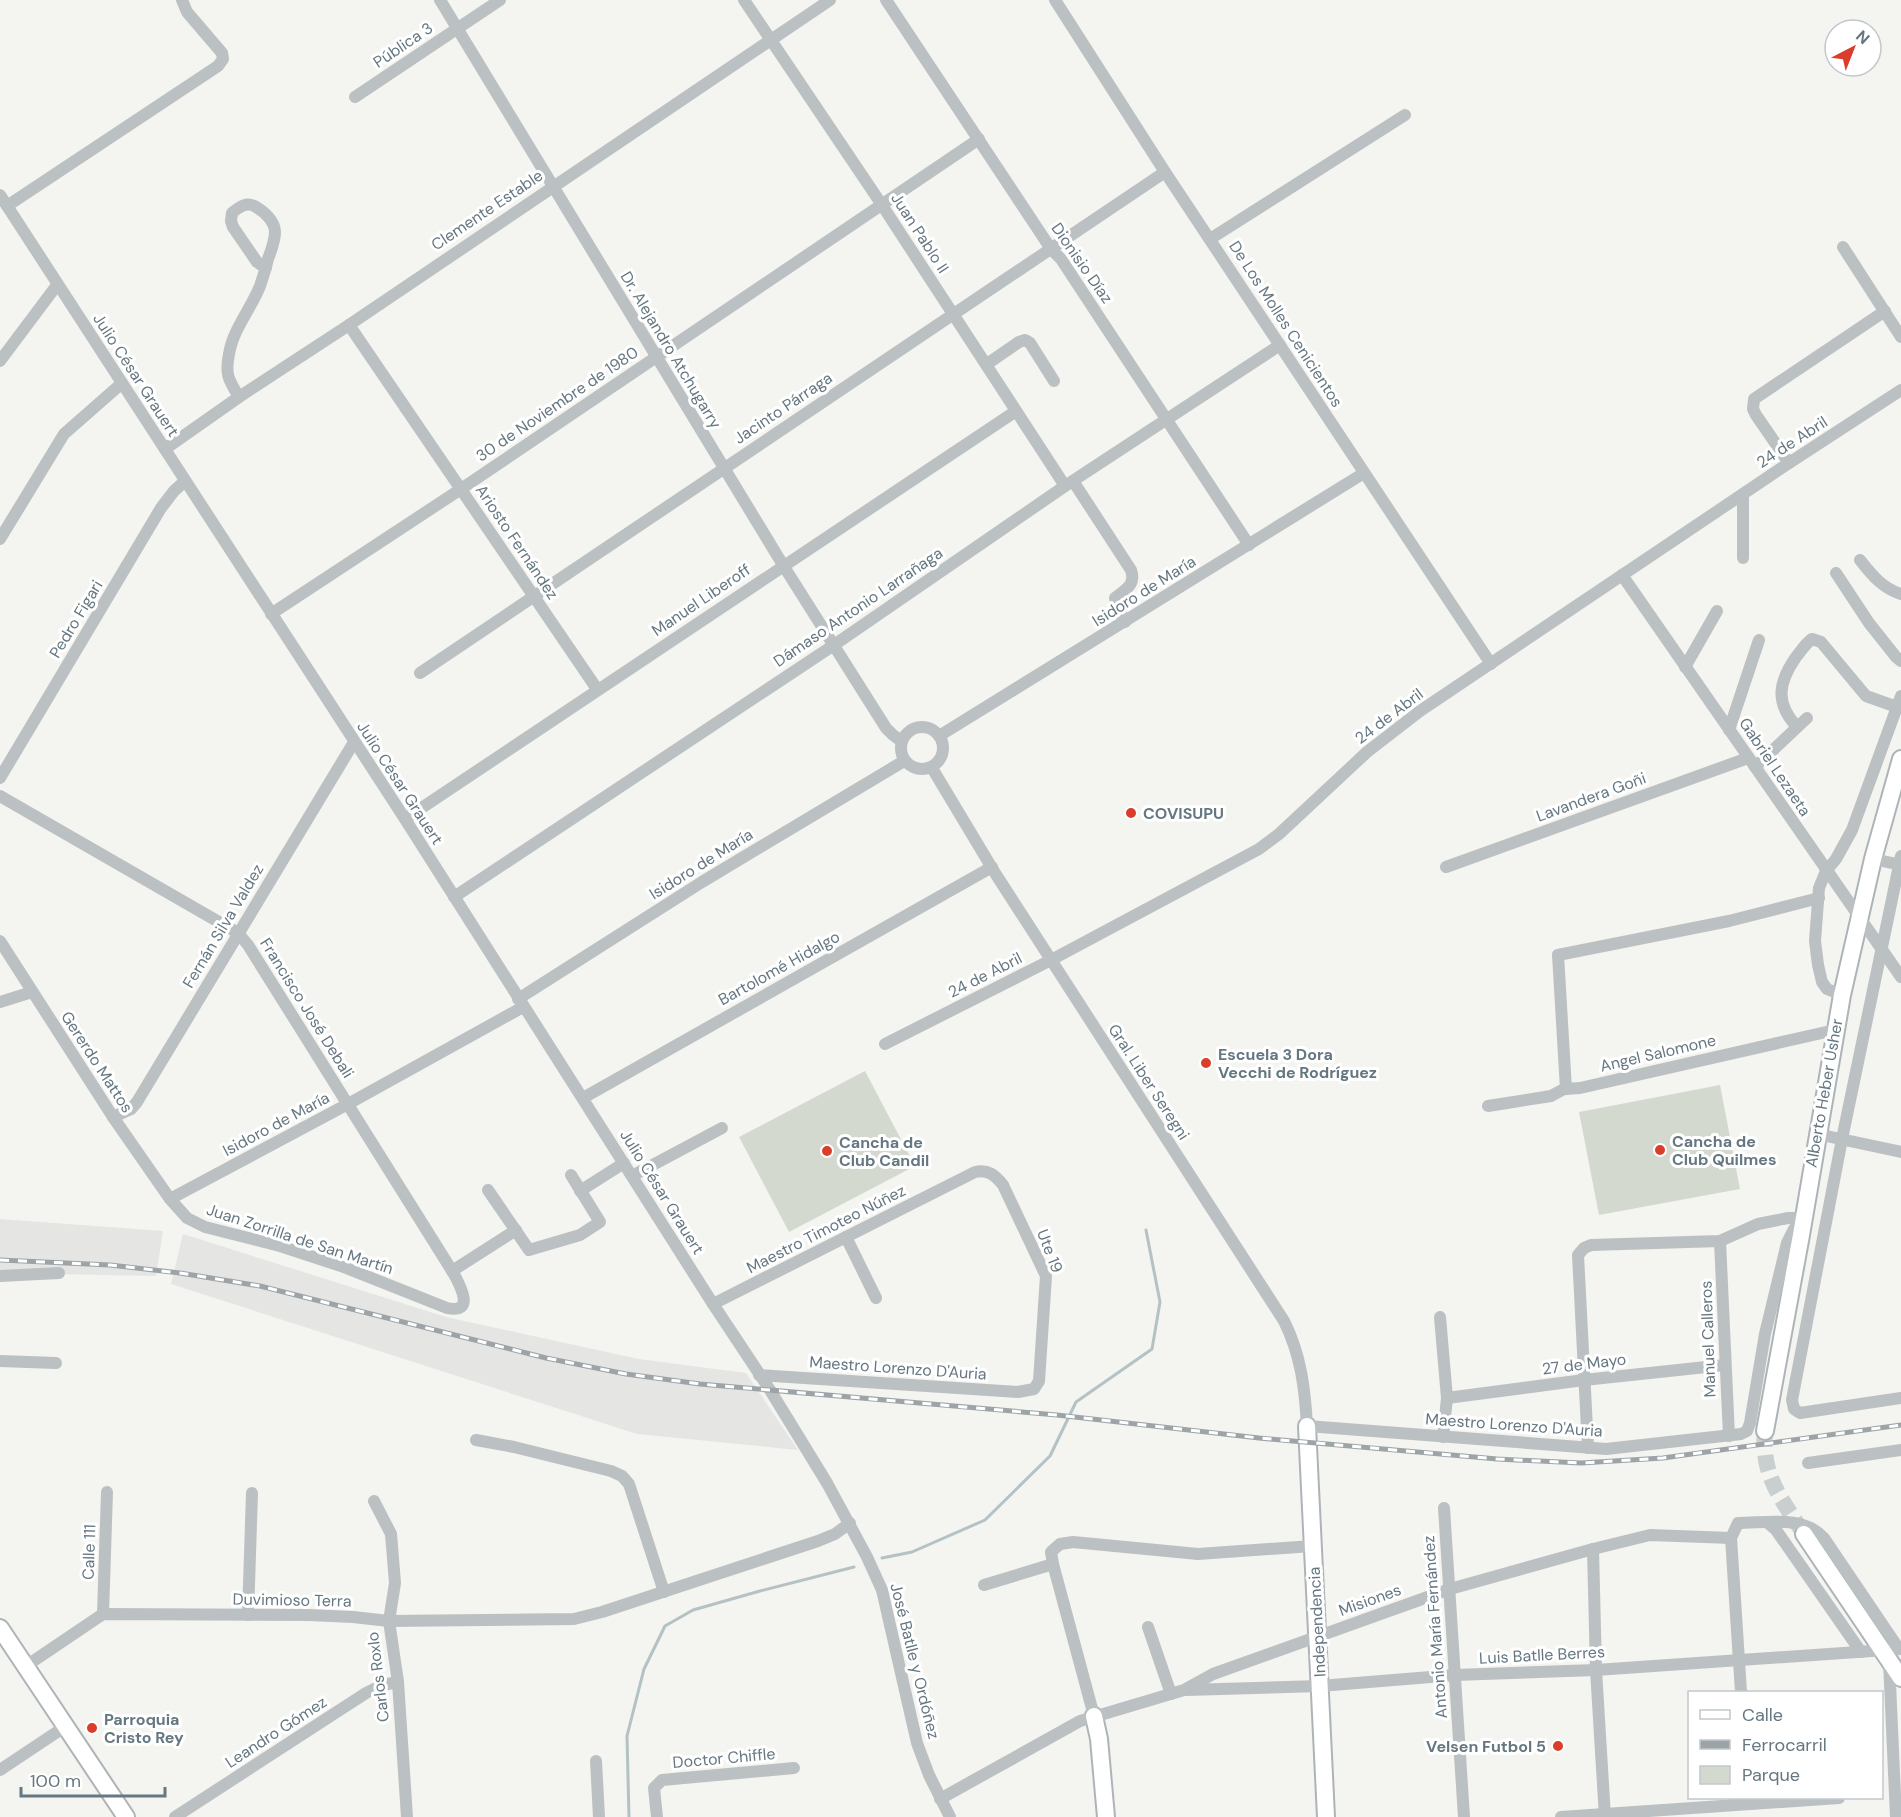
<svg xmlns="http://www.w3.org/2000/svg" width="1901" height="1817" viewBox="0 0 1901 1817" font-family="'DM Sans',sans-serif">
<style>
.built{fill:#e5e5e4}
.green{fill:#d4d9d0}
.lines{fill:none;stroke-linecap:round;stroke-linejoin:round}
.stream{stroke:#b4c2c5;stroke-width:3}
.secondary-tunnel{stroke:#c9cece;stroke-width:16;stroke-dasharray:16 8;stroke-linecap:butt}
.secondary-casing{stroke:#adb4b7;stroke-width:20}
.street{stroke:#bbc0c2;stroke-width:12}
.secondary{stroke:#fff;stroke-width:16}
.rail-casing{stroke:#9da4a8;stroke-width:5}
.rail{stroke:#fff;stroke-width:3;stroke-dasharray:9;stroke-linecap:butt}
.poi-dot{fill:#da3d2b;stroke:#fff;stroke-width:2}
.labels{text-anchor:middle;dominant-baseline:central;stroke-width:6;stroke-linejoin:round;paint-order:stroke}
.street-label{font-size:16px;fill:#657780;stroke:#fff}
.poi-label{font-size:16px;font-weight:bold;fill:#657780;stroke:#fff;text-anchor:start}
</style>
<rect width="100%" height="100%" fill="#f4f4f0"/>
<!-- built -->
<g class="built">
<polygon points="0,1219 163,1231 156,1276 0,1273"/>
<polygon points="183,1234 446,1317 639,1359 746,1373 798,1450 637,1434 171,1284"/>
</g>
<!-- green -->
<g class="green">
<polygon points="865,1071 915,1166 789,1232 739,1137"/>
<polygon points="1720,1085 1740,1189 1599,1215 1579,1112"/>
</g>
<g class="lines">
<!-- stream -->
<g class="stream">
<polyline points="882,1558 912,1552 985,1520 1050,1456 1076,1402 1152,1349 1160,1302 1146,1230"/>
<polyline points="629,1817 627,1736 644,1669 665,1626 693,1610 760,1591 854,1567"/>
</g>
<!-- secondary-tunnel -->
<path class="secondary-tunnel" d="M1765 1431C1761 1476 1781 1498 1804 1534"/>
<defs>
<g id="secondary">
<polyline points="1307,1426 1326,1817"/>
<polyline points="1765,1431 1801,1235 1842,995 1873,859 1901,759"/>
<polyline points="1804,1534 1901,1678"/>
<polyline points="0,1628 126,1817"/>
<polyline points="1094,1716 1099,1739 1106,1817"/>
</g>
</defs>
<!-- secondary casing -->
<use href="#secondary" class="secondary-casing"/>
<!-- street -->
<g class="street">
<polyline points="440,0 783,565 886,728 893,735 901,741"/>
<polyline points="744,0 882,205 1065,486"/>
<polyline points="886,0 1051,249 1061,259 1249,545"/>
<polyline points="1055,0 1165,172 1491,664"/>
<polyline points="355,97 500,0"/>
<polyline points="0,195 405,819 713,1304 770,1390 827,1483 867,1557 882,1590 917,1743 929,1775 950,1817"/>
<polyline points="7,206 218,66 223,59 222,53 187,12 182,0"/>
<polyline points="1210,239 1405,115"/>
<polyline points="1843,247 1901,337"/>
<polyline points="349,325 597,689"/>
<polyline points="0,361 57,285"/>
<polyline points="987,364 1019,342 1025,340 1030,343 1054,381"/>
<path d="M239 397C228 379 225 374 229 354 233 329 251 309 260 286 263 277 266 268 268 259 271 251 275 241 275 232 275 222 265 212 256 207 247 201 239 207 232 213L231 221 233 227 257 262 266 268"/>
<polyline points="165,449 239,397 349,325 830,0"/>
<polyline points="1789,463 1756,415 1753,409 1754,399 1885,311"/>
<path d="M1073 481 1131 570C1136 585 1126 589 1115 598L1117 606 1125 622"/>
<polyline points="1743,494 1743,558"/>
<polyline points="0,539 64,434 121,384"/>
<path d="M1860 560C1872 575 1882 588 1901 594"/>
<polyline points="1836,573 1869,623 1896,657 1901,661"/>
<polyline points="1622,575 1901,977"/>
<polyline points="271,614 461,489 979,139"/>
<polyline points="1685,667 1717,611"/>
<polyline points="420,673 1165,172"/>
<circle cx="922" cy="748" r="21"/>
<path d="M1797 727C1775 703 1778 683 1796 657 1801 651 1805 644 1812 639L1821 642 1866 696 1897 707"/>
<polyline points="1729,730 1759,640"/>
<polyline points="939,736 1364,473"/>
<polyline points="1755,767 1807,718"/>
<path d="M932 768 995 873 1284 1321C1301 1355 1305 1389 1307 1426L1606 1449 1741 1434 1747 1431 1750 1423 1765 1334 1787 1243 1794 1229 1803 1218"/>
<polyline points="0,778 161,508 174,491 185,481"/>
<path d="M0 796 238 933 248 945 454 1274C461 1287 475 1314 447 1308L341 1266 280 1246 205 1227 187 1218 170 1199 113 1117 0 941"/>
<polyline points="405,819 1016,411"/>
<polyline points="1901,856 1842,1139 1792,1400 1794,1409 1800,1413 1901,1398"/>
<polyline points="1873,859 1901,865"/>
<polyline points="1446,867 1748,758"/>
<polyline points="454,897 834,645 1065,486 1280,345"/>
<polyline points="1842,995 1827,989 1822,982 1818,965 1815,941 1819,888 1826,871 1836,859 1852,830 1901,696"/>
<polyline points="518,999 702,882 904,761"/>
<polyline points="0,1002 32,992"/>
<polyline points="885,1044 1051,960 1259,849 1279,834 1367,752 1420,711 1789,463 1901,390"/>
<polyline points="1566,1089 1558,955 1729,921 1819,898"/>
<polyline points="583,1098 992,867"/>
<polyline points="1488,1106 1551,1096 1564,1089 1580,1088 1835,1030"/>
<polyline points="113,1117 131,1109 137,1102 354,742"/>
<polyline points="1817,1134 1901,1152"/>
<polyline points="632,1176 722,1128"/>
<polyline points="488,1190 529,1250 580,1235 600,1222 571,1175"/>
<polyline points="580,1191 624,1163"/>
<polyline points="170,1199 348,1104 523,1007"/>
<polyline points="846,1237 876,1298"/>
<polyline points="1720,1241 1729,1436"/>
<polyline points="452,1271 516,1230"/>
<polyline points="0,1276 59,1273"/>
<path d="M713 1304 975 1172C988 1169 995 1175 1003 1185L1046 1276 1039 1381 1034 1389 1018 1392 759 1375"/>
<polyline points="1440,1317 1447,1398 1443,1437"/>
<polyline points="0,1361 56,1363"/>
<polyline points="1447,1398 1584,1380 1725,1365"/>
<polyline points="476,1440 514,1447 611,1471 622,1476 629,1484 664,1592"/>
<polyline points="1588,1448 1578,1255 1584,1248 1591,1245 1720,1241 1758,1224 1788,1218 1803,1218"/>
<polyline points="1808,1463 1901,1450"/>
<polyline points="374,1501 391,1534 395,1583 389,1621 398,1682 407,1817"/>
<polyline points="1444,1508 1464,1817"/>
<polyline points="1768,1523 1776,1530 1861,1652"/>
<polyline points="1593,1549 1596,1670 1605,1817"/>
<polyline points="984,1585 1053,1564"/>
<polyline points="103,1614 107,1492"/>
<polyline points="248,1615 252,1493"/>
<polyline points="1148,1627 1171,1694"/>
<polyline points="1889,1661 1896,1817"/>
<polyline points="26,1666 103,1614 309,1615 353,1617 389,1621 574,1619 602,1612 818,1541 835,1534 850,1523"/>
<polyline points="1186,1690 1320,1686 1455,1675 1596,1670 1901,1649"/>
<path d="M1741 1692 1731 1538 1738 1523C1767 1523 1803 1515 1824 1538L1899 1649"/>
<polyline points="1094,1716 1053,1564 1051,1552 1060,1544 1073,1542 1198,1554 1313,1546"/>
<polyline points="596,1761 599,1817"/>
<polyline points="0,1770 66,1726"/>
<polyline points="940,1799 1080,1721 1184,1690 1213,1674 1450,1589 1593,1549 1650,1535 1731,1538"/>
<polyline points="175,1817 366,1693 382,1685 398,1682"/>
<polyline points="657,1817 654,1788 662,1780 794,1768"/>
<polyline points="1561,1817 1839,1798"/>
</g>
<!-- secondary -->
<use href="#secondary" class="secondary"/>
<defs>
<polyline id="rail" points="0,1260 110,1265 180,1273 260,1286 546,1358 626,1374 700,1384 1057,1415 1259,1438 1497,1459 1581,1463 1663,1458 1901,1425"/>
</defs>
<!-- rail casing -->
<use href="#rail" class="rail-casing"/>
<!-- rail -->
<use href="#rail" class="rail"/>
</g>
<!-- markers -->
<g class="poi-dot">
<circle cx="1131" cy="813" r="6"/>
<circle cx="1206" cy="1063" r="6"/>
<circle cx="1660" cy="1150" r="6"/>
<circle cx="827" cy="1151" r="6"/>
<circle cx="92" cy="1728" r="6"/>
<circle cx="1558" cy="1746" r="6"/>
</g>
<g class="labels">
<!-- street labels -->
<g class="street-label">
<text transform="translate(403 45) rotate(-34)">Pública 3</text>
<text transform="translate(487 210) rotate(-34)">Clemente Estable</text>
<text transform="translate(920 233) rotate(57)">Juan Pablo II</text>
<text transform="translate(1082 263) rotate(55)">Dionisio Díaz</text>
<text transform="translate(1286 324) rotate(57)">De Los Molles Cenicientos</text>
<text transform="translate(671 350) rotate(59)">Dr. Alejandro Atchugarry</text>
<text transform="translate(136 375) rotate(57)">Julio César Grauert</text>
<text transform="translate(557 404) rotate(-34)">30 de Noviembre de 1980</text>
<text transform="translate(783 408) rotate(-34)">Jacinto Párraga</text>
<text transform="translate(1792 442) rotate(-33)">24 de Abril</text>
<text transform="translate(517 542) rotate(56)">Ariosto Fernández</text>
<text transform="translate(1144 591) rotate(-32)">Isidoro de María</text>
<text transform="translate(701 600) rotate(-34)">Manuel Liberoff</text>
<text transform="translate(858 607) rotate(-34)">Dámaso Antonio Larrañaga</text>
<text transform="translate(76 619) rotate(-59)">Pedro Figari</text>
<text transform="translate(1389 716) rotate(-37)">24 de Abril</text>
<text transform="translate(1775 767) rotate(56)">Gabriel Lezaeta</text>
<text transform="translate(400 783) rotate(57)">Julio César Grauert</text>
<text transform="translate(1591 797) rotate(-20)">Lavandera Goñi</text>
<text transform="translate(701 864) rotate(-32)">Isidoro de María</text>
<text transform="translate(223 926) rotate(-59)">Fernán Silva Valdez</text>
<text transform="translate(779 968) rotate(-29)">Bartolomé Hidalgo</text>
<text transform="translate(985 975) rotate(-27)">24 de Abril</text>
<text transform="translate(307 1008) rotate(58)">Francisco José Debali</text>
<text transform="translate(1658 1053) rotate(-13)">Angel Salomone</text>
<text transform="translate(97 1062) rotate(57)">Gererdo Mattos</text>
<text transform="translate(1149 1082) rotate(57)">Gral. Liber Seregni</text>
<text transform="translate(1824 1093) rotate(-80)">Alberto Heber Usher</text>
<text transform="translate(276 1124) rotate(-28)">Isidoro de María</text>
<text transform="translate(662 1192) rotate(58)">Julio César Grauert</text>
<text transform="translate(826 1229) rotate(-27)">Maestro Timoteo Núñez</text>
<text transform="translate(300 1239) rotate(18)">Juan Zorrilla de San Martín</text>
<text transform="translate(1050 1251) rotate(69)">Ute 19</text>
<text transform="translate(1708 1339) rotate(-92)">Manuel Calleros</text>
<text transform="translate(1584 1364) rotate(-7)">27 de Mayo</text>
<text transform="translate(898 1368) rotate(4)">Maestro Lorenzo D'Auria</text>
<text transform="translate(1514 1425) rotate(4)">Maestro Lorenzo D'Auria</text>
<text transform="translate(89 1552) rotate(-88)">Calle 111</text>
<text transform="translate(292 1600) rotate(1)">Duvimioso Terra</text>
<text transform="translate(1370 1600) rotate(-20)">Misiones</text>
<text transform="translate(1317 1622) rotate(-93)">Independencia</text>
<text transform="translate(1435 1627) rotate(-94)">Antonio María Fernández</text>
<text transform="translate(1542 1655) rotate(-3)">Luis Batlle Berres</text>
<text transform="translate(915 1661) rotate(76)">José Batlle y Ordóñez</text>
<text transform="translate(378 1677) rotate(-97)">Carlos Roxlo</text>
<text transform="translate(276 1732) rotate(-33)">Leandro Gómez</text>
<text transform="translate(724 1758) rotate(-5)">Doctor Chiffle</text>
</g>
<!-- poi labels -->
<g class="poi-label">
<text x="1143" y="813">COVISUPU</text>
<text x="1218" y="1054">Escuela 3 Dora<tspan x="1218" dy="18">Vecchi de Rodríguez</tspan></text>
<text x="1672" y="1141">Cancha de<tspan x="1672" dy="18">Club Quilmes</tspan></text>
<text x="839" y="1142">Cancha de<tspan x="839" dy="18">Club Candil</tspan></text>
<text x="104" y="1719">Parroquia<tspan x="104" dy="18">Cristo Rey</tspan></text>
<text x="1546" y="1746" text-anchor="end">Velsen Futbol 5</text>
</g>
</g>
<!-- legend -->
<rect x="1688" y="1691" width="195" height="108" fill="#ffffff" stroke="#c1c9cc" stroke-width="1.5"/>
<rect x="1700" y="1710" width="30" height="9" fill="#ffffff" stroke="#c1c9cc" stroke-width="1.5"/>
<text x="1742" y="1721" font-size="18" fill="#657780">Calle</text>
<rect x="1700" y="1740" width="30" height="9" fill="#9da4a8" stroke="#c1c9cc" stroke-width="1.5"/>
<text x="1742" y="1751" font-size="18" fill="#657780">Ferrocarril</text>
<rect x="1700" y="1766" width="30" height="18" fill="#d4d9d0" stroke="#c1c9cc" stroke-width="1.5"/>
<text x="1742" y="1781" font-size="18" fill="#657780">Parque</text>
<!-- north arrow -->
<g transform="translate(1853 48) rotate(42)"><circle r="28" fill="#ffffff" stroke="#c1c9cc" stroke-width="1.5"/>
<path d="M0-4.5L10 22L0 15L-10 22Z" fill="#da3d2b"/>
<text y="-9" font-size="16" font-weight="bold" text-anchor="middle" fill="#657780">N</text>
</g>
<!-- scale -->
<path d="M21 1787v9h144v-9" fill="none" stroke="#657780" stroke-width="3"/>
<text x="30" y="1787" font-size="18" fill="#657780" stroke="#ffffff" stroke-width="4.5" paint-order="stroke">100 m</text>
</svg>
